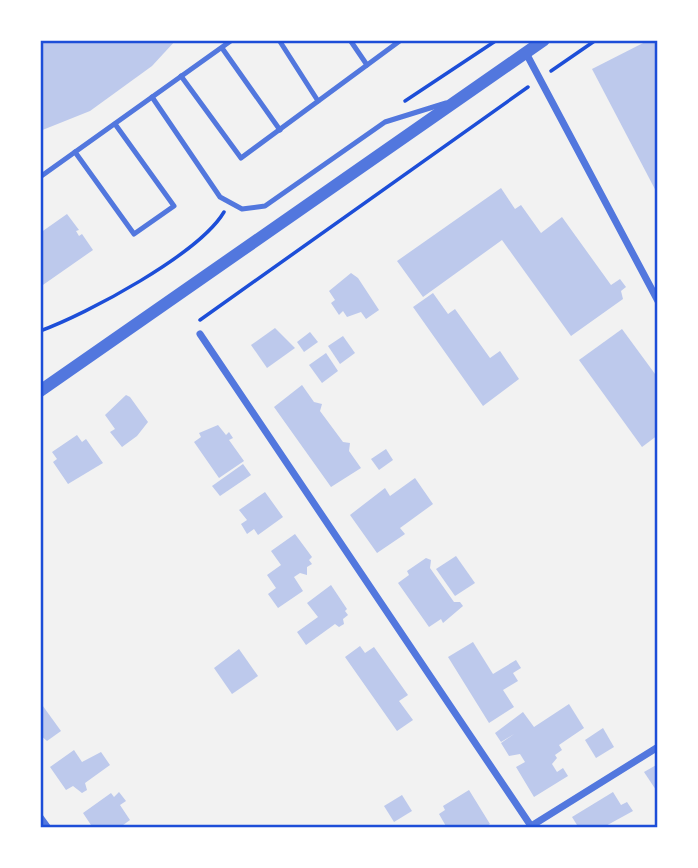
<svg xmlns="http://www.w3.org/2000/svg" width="698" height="868" viewBox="0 0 698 868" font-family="Overpass,sans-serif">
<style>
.building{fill:#bdc9ec}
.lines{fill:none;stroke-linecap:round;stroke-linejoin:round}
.path{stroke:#1d4ed8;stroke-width:3.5}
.service{stroke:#5277de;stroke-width:5}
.minor{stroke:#5277de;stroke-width:7}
.tertiary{stroke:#5277de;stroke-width:12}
.neatline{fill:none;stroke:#1d4ed8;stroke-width:2.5}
</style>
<rect width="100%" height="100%" fill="#f2f2f2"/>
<!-- building -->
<g class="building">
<polygon points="40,40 176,40 152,66 90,111 40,131"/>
<polygon points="649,40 658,40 658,195 592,69"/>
<polygon points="501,188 515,209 521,205 541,233 562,217 611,285 620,279 626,287 621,291 623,299 571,336 502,240 423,297 397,261"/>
<polygon points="67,214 79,230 76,231 79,236 82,234 93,250 40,287 40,233"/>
<polygon points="351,273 358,278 379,310 366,319 361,312 347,317 343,311 339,315 331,303 335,300 329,291"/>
<polygon points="433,293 448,314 455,309 490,358 500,351 519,379 483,406 413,307"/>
<polygon points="275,328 295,348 267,368 251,345"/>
<polygon points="622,329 658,378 658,435 642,447 579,360"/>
<polygon points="310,332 318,342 304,352 297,342"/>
<polygon points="343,336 355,353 340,364 328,346"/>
<polygon points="326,353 338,371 322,383 309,365"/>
<polygon points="302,385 314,402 322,404 320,411 343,442 350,443 349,451 361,468 331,487 274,407"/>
<polygon points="126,395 130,397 148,422 137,436 122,447 110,432 115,429 105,415"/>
<polygon points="218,425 226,435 229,432 233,438 229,440 244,461 219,478 194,442 201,437 199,433"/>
<polygon points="77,435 82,442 86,439 103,463 68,484 53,462 57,459 52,452"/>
<polygon points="386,449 393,460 379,470 371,459"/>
<polygon points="243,464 251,475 220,496 212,486"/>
<polygon points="415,478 433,504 400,528 405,534 377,553 350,515 385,488 390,496"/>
<polygon points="265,492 283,517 258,535 254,529 247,534 241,524 247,520 239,510"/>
<polygon points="295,534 312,557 309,560 312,564 307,567 307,575 300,573 294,577 303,591 278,608 268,594 276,588 267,575 281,565 271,551"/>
<polygon points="456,556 475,583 455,596 436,569"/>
<polygon points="426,558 431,560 430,568 454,602 460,602 463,606 443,623 441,619 429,627 398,583 409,575 407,571"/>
<polygon points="331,585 347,609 345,611 348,615 343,619 344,624 339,627 335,624 306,645 297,632 318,617 307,603"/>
<polygon points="473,642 493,674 516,660 521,668 513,673 518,681 503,690 514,707 489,723 448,657"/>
<polygon points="360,646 365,653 374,647 408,695 399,701 413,720 397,731 345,657"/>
<polygon points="239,649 258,676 232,694 214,668"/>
<polygon points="40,702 61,731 47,741 40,735"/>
<polygon points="569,704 584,728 559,745 562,750 555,755 557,758 552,764 557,772 563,768 568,776 534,797 516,767 525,762 520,754 509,756 501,743 514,734 501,742 495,733 523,712 534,727"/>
<polygon points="603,728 614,747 596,758 585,740"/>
<polygon points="74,750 82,762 101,752 110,765 85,783 87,790 82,793 73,786 66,790 50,767"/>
<polygon points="658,764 658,793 644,772"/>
<polygon points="469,790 490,824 484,828 447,828 439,814 445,810 443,806"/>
<polygon points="119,792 126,801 120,805 130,820 119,828 93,828 83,813 111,793 114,797"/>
<polygon points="613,792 621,805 627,802 633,811 602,828 572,828 577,825 572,817"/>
<polygon points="402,795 412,811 394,822 384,806"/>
</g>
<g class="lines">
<!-- path -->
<g class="path">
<polyline points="551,71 596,40"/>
<polyline points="405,101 497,40"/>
<polyline points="200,320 528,87"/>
<path d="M40 331C87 314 199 254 224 212"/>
</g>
<!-- service -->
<g class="service">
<polyline points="279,40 318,101"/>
<polyline points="350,40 367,65"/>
<polyline points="222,48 280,130"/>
<polyline points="181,76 241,158 401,40"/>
<polyline points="152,97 220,197 242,209 265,206 385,122 446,103"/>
<polyline points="75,152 134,234 174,206 115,124"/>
<polyline points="40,177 232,40"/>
</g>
<!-- minor -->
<g class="minor">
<polyline points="526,53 658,301"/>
<polyline points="200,334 531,826"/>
<polyline points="40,817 48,828"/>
<polyline points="528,828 658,747"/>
</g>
<!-- tertiary -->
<polyline class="tertiary" points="40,391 544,40"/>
</g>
<!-- border -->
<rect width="698" height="868" fill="none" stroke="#ffffff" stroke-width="84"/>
<rect x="42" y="42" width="614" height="784" class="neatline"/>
</svg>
